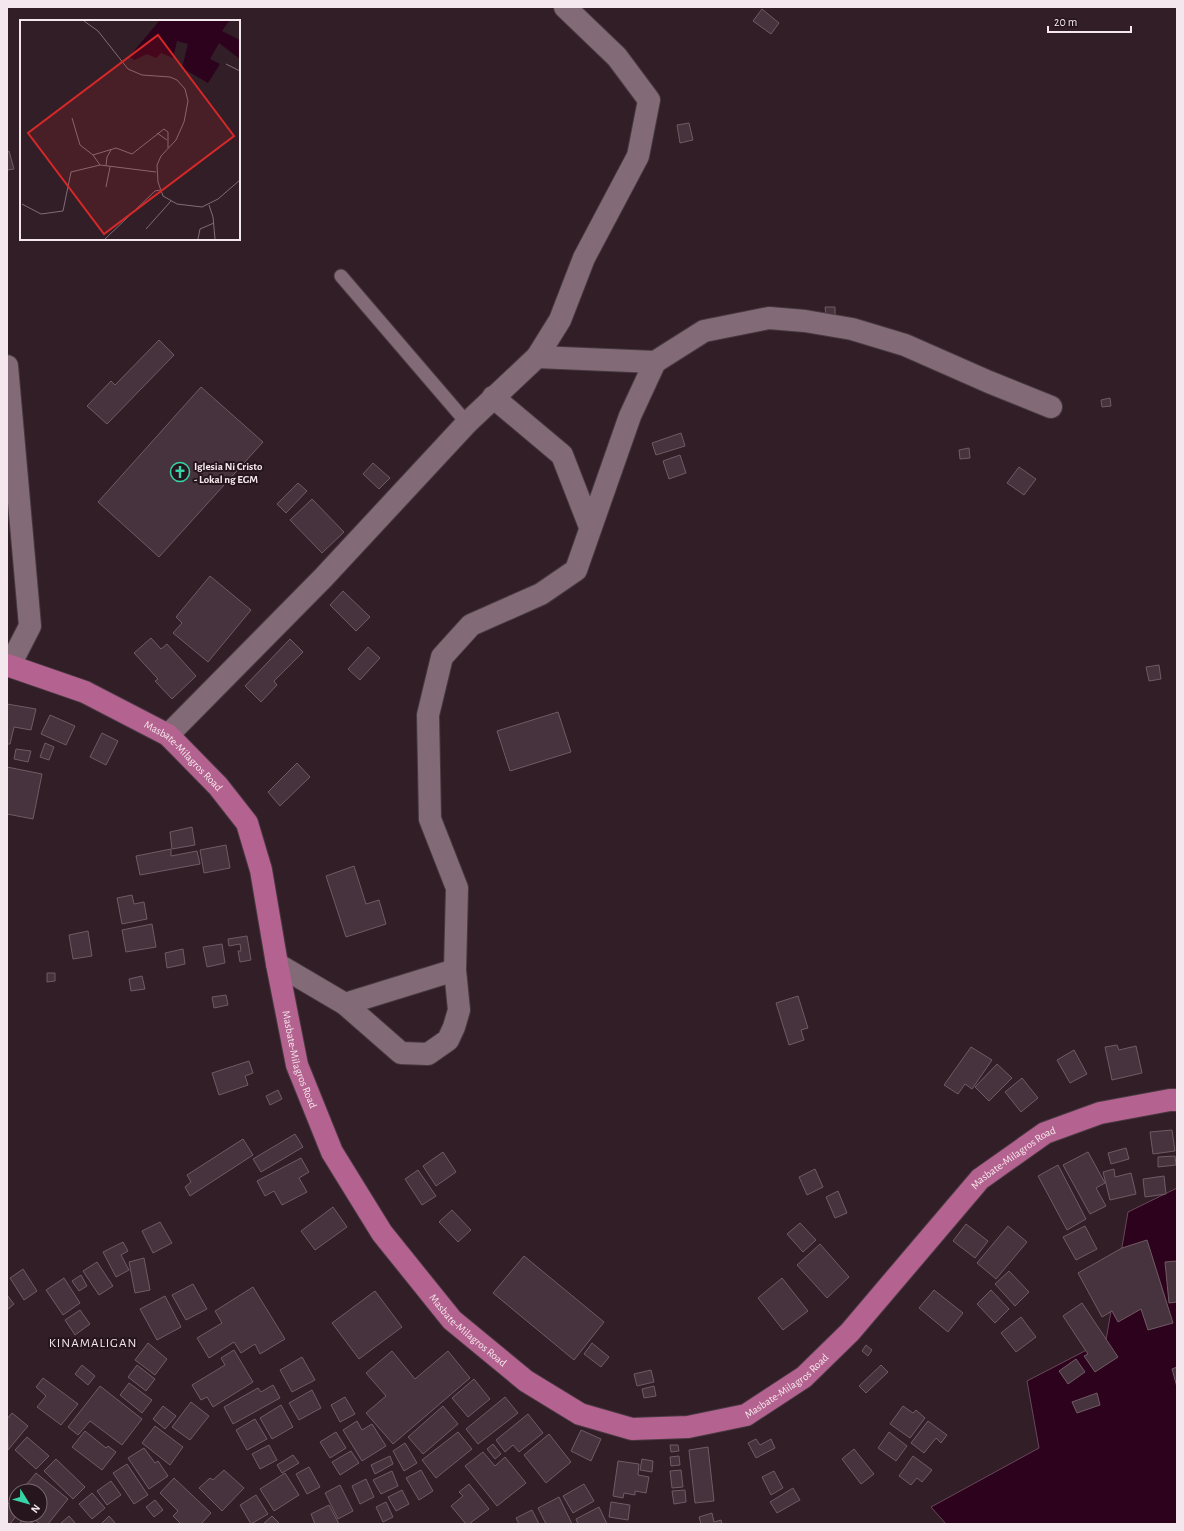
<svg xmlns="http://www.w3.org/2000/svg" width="1184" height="1531" viewBox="0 0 1184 1531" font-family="'Alegreya Sans',sans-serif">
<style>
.water{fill:#2d021c;stroke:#69475b}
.building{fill:#47333d;stroke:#705b65}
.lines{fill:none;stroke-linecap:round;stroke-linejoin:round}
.service-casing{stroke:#483941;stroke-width:15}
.minor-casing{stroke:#483941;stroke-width:24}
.primary-casing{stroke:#483941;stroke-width:24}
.service{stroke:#826b76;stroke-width:13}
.minor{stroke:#826b76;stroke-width:22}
.primary{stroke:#b4628f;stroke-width:22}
.labels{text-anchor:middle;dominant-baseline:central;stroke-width:4;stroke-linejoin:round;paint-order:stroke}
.poi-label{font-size:11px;font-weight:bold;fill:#f4e7ed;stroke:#27151e;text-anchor:start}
.street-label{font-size:11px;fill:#f4e7ed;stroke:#27151e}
.quarter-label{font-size:13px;letter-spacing:1px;fill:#f4e7ed;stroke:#27151e}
.inset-road{fill:none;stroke:#7f6e76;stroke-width:1}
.view{fill:#d62828;fill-opacity:0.15;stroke:#d62828;stroke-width:2}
.inset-edge{fill:none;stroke:#f4e7ed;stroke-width:2}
</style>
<rect width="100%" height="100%" fill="#311e27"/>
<!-- water -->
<polygon class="water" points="1177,1188 1177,1524 946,1524 931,1507 1039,1448 1027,1381 1106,1340 1128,1212"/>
<!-- building -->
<g class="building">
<polygon points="762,9 779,23 771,34 753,21"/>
<polygon points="689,123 693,140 680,143 677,125"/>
<polygon points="9,151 14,169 7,170 7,152"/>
<polygon points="825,307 835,307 835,315 826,316"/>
<polygon points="159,340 174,355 107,424 87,406 111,381 115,385"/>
<polygon points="201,387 263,442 159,557 98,502"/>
<polygon points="1110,398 1111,406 1102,407 1101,400"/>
<polygon points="681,433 685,446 656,455 652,443"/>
<polygon points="969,448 970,458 960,459 959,450"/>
<polygon points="680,455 686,473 669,479 663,461"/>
<polygon points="373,463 390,478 379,489 363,474"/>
<polygon points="1019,467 1036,479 1024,495 1007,483"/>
<polygon points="298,483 307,491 286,513 277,504"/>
<polygon points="312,499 344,532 322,553 290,520"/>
<polygon points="210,576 251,610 208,662 173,633 182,623 176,617"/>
<polygon points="343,591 370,617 356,631 330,605"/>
<polygon points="151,638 161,649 167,644 196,676 172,699 155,681 158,679 134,653"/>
<polygon points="290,639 303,652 274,681 277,685 261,702 245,686"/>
<polygon points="368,647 380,658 360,680 348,669"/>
<polygon points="1159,665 1161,679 1149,681 1146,667"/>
<polygon points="7,704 36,709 31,730 14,727 10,744 7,744"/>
<polygon points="558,712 571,752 510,771 497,731"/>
<polygon points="50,715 75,726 66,745 41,734"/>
<polygon points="102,733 118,741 106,765 90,757"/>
<polygon points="45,743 54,747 49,760 40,757"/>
<polygon points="16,749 31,751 28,762 14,759"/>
<polygon points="297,763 310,777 280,806 268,792"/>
<polygon points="7,767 42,774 33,819 7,814"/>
<polygon points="192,827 195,845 172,849 170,832"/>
<polygon points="226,845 230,868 204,873 200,850"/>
<polygon points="171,849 171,856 197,851 200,864 140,875 136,856"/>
<polygon points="354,866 366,904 379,900 386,924 346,937 326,876"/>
<polygon points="132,895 134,904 144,902 147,919 122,924 117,898"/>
<polygon points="152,924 156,947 126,952 122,930"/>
<polygon points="88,931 92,956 73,959 69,935"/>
<polygon points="247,936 251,960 240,962 238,951 241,951 240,944 229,946 228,939"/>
<polygon points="222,944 225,963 207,967 203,947"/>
<polygon points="183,949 185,964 167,968 165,953"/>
<polygon points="47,973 55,973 55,981 47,982"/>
<polygon points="142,976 145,989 131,991 129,979"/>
<polygon points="226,995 228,1005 214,1008 212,997"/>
<polygon points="798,996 808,1028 801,1030 804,1040 789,1045 776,1003"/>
<polygon points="1117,1045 1119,1050 1136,1046 1142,1073 1112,1080 1105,1047"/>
<polygon points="971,1047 992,1060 972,1089 965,1084 958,1094 944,1085"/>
<polygon points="1074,1050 1087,1074 1070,1083 1057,1060"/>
<polygon points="249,1061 253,1073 245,1076 248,1085 219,1095 212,1073"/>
<polygon points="997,1064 1012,1078 989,1101 975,1087"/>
<polygon points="1022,1078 1038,1098 1021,1112 1005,1092"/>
<polygon points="278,1090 282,1099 270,1105 266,1096"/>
<polygon points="1172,1130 1175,1151 1153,1154 1150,1132"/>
<polygon points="295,1134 303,1147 261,1172 253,1159"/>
<polygon points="243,1139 253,1155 190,1196 185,1187 191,1182 187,1175"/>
<polygon points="1126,1148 1129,1159 1111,1164 1108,1153"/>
<polygon points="443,1152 456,1172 436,1186 423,1166"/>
<polygon points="1088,1152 1105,1183 1096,1188 1106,1206 1090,1214 1063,1165"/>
<polygon points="1175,1156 1176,1165 1158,1167 1158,1157"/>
<polygon points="301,1158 309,1172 299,1178 307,1192 282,1205 274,1191 265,1196 257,1181"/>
<polygon points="1058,1165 1086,1219 1067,1230 1038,1176"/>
<polygon points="815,1169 823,1187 807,1195 799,1177"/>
<polygon points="1114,1169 1115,1177 1131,1173 1136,1194 1110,1200 1103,1172"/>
<polygon points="418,1170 436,1196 422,1205 405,1179"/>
<polygon points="1164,1176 1166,1194 1145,1197 1143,1179"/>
<polygon points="838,1191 847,1213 835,1218 826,1197"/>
<polygon points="333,1207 347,1227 315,1250 301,1231"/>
<polygon points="452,1210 471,1230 458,1242 439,1222"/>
<polygon points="160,1222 172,1243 153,1253 142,1231"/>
<polygon points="800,1223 816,1240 803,1252 787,1234"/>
<polygon points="966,1224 988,1241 975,1258 953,1241"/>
<polygon points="1008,1226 1027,1242 996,1279 977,1263"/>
<polygon points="1085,1226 1097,1249 1076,1260 1063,1237"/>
<polygon points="1147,1240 1173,1323 1148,1330 1141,1309 1118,1322 1112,1311 1102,1317 1078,1273 1122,1248"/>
<polygon points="123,1242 128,1251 121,1255 129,1270 116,1277 103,1252"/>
<polygon points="820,1244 849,1277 827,1298 797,1265"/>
<polygon points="524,1256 604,1322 574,1360 493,1293"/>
<polygon points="144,1258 150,1290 135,1293 129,1262"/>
<polygon points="1177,1261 1177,1302 1169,1303 1165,1262"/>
<polygon points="97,1262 113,1286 99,1295 83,1271"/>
<polygon points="23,1269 37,1291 24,1300 10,1278"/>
<polygon points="1009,1271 1029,1292 1015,1306 995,1284"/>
<polygon points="81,1275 87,1286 79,1291 72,1281"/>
<polygon points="64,1278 80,1303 63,1315 46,1290"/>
<polygon points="782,1278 808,1311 783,1330 758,1298"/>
<polygon points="193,1284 207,1309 186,1320 172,1295"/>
<polygon points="253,1287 285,1339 260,1354 255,1344 241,1353 234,1342 209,1358 197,1338 222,1323 215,1311"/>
<polygon points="934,1290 963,1313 948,1332 919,1308"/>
<polygon points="991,1290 1009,1309 995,1323 977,1304"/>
<polygon points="375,1291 402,1327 359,1359 332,1323"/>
<polygon points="7,1295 14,1304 7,1310"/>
<polygon points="165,1296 181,1327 157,1340 140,1309"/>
<polygon points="1082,1303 1118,1357 1095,1372 1084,1356 1088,1354 1063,1316"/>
<polygon points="80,1310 90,1324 75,1335 65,1320"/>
<polygon points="1021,1317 1036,1337 1016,1352 1001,1333"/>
<polygon points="148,1343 167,1359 155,1375 135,1360"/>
<polygon points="592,1343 609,1357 601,1367 584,1354"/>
<polygon points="866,1345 872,1350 868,1356 862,1351"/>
<polygon points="234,1350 253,1382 213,1407 207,1397 201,1400 192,1385 225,1365 221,1358"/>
<polygon points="392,1351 415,1379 448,1351 470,1378 393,1444 366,1413 386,1396 366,1373"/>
<polygon points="302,1357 315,1380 292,1392 280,1370"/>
<polygon points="1076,1359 1085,1372 1068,1384 1059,1371"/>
<polygon points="82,1365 95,1376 88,1385 75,1374"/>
<polygon points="137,1365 155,1379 146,1391 128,1377"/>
<polygon points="881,1365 888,1372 866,1393 859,1386"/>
<polygon points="1177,1367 1177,1387 1172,1369"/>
<polygon points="651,1370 654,1382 637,1386 634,1374"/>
<polygon points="43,1378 78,1404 61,1425 37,1407 46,1396 36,1387"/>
<polygon points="474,1379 490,1399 468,1417 452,1398"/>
<polygon points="129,1383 152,1400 142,1413 120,1395"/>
<polygon points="273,1385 280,1398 233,1424 224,1407 258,1388 261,1392"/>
<polygon points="100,1386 142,1419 122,1445 90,1421 78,1435 68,1427"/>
<polygon points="654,1386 656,1396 644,1398 642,1389"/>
<polygon points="312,1390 321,1408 299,1420 289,1403"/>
<polygon points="1097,1393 1100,1405 1077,1413 1072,1402"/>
<polygon points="345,1397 355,1414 340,1422 331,1405"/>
<polygon points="505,1397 518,1413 478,1444 466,1429"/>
<polygon points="191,1402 209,1416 190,1440 172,1427"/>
<polygon points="281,1405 293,1427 272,1439 260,1418"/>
<polygon points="163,1406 176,1416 165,1429 153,1419"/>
<polygon points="443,1406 458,1424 423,1454 408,1437"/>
<polygon points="903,1406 913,1413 916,1410 925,1418 910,1438 890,1424"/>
<polygon points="12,1413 28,1426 8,1450 7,1419"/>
<polygon points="528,1414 543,1433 519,1452 513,1445 505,1452 496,1440"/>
<polygon points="255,1419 267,1439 247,1450 236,1430"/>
<polygon points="357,1421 362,1430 372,1424 386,1446 362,1461 343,1430"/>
<polygon points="928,1421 947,1435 941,1443 936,1438 924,1453 911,1443"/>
<polygon points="155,1426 183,1447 170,1465 142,1443"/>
<polygon points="581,1430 601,1439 591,1461 571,1451"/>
<polygon points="85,1431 106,1448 108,1446 116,1452 102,1470 72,1447"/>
<polygon points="336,1432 346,1448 330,1458 320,1442"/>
<polygon points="458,1432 472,1449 436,1478 422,1460"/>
<polygon points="889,1432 907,1446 896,1461 878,1448"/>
<polygon points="549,1434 571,1462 546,1483 524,1455"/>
<polygon points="27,1437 49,1456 36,1469 15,1450"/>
<polygon points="756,1439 760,1445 771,1439 775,1448 756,1458 748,1443"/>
<polygon points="405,1443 417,1463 404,1471 393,1451"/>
<polygon points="493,1444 501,1454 495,1459 487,1449"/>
<polygon points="269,1445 277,1460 260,1469 252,1454"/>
<polygon points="670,1445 678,1445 679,1451 671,1452"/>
<polygon points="708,1447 714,1501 695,1503 689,1450"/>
<polygon points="144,1448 155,1463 158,1461 168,1476 149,1489 128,1458"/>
<polygon points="854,1449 874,1474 861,1484 842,1459"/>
<polygon points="351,1451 359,1463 340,1475 332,1462"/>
<polygon points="483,1452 495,1466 505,1457 526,1483 497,1506 465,1466"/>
<polygon points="293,1455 299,1463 282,1473 277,1465"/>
<polygon points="390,1456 393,1464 375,1474 371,1465"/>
<polygon points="679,1456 680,1465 671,1466 670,1457"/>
<polygon points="913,1456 932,1470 922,1482 917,1478 911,1485 899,1476"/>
<polygon points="56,1459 85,1487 73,1499 44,1471"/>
<polygon points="642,1459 653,1461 652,1472 640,1470"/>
<polygon points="618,1461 639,1464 638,1475 649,1477 646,1493 635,1491 635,1495 624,1493 623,1498 613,1496"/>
<polygon points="127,1464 148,1495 134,1504 113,1473"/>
<polygon points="309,1467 320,1487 307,1494 296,1474"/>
<polygon points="224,1470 244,1488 222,1511 199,1488 210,1478 213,1480"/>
<polygon points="421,1470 433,1491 419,1500 406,1478"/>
<polygon points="681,1470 683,1487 672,1488 670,1471"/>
<polygon points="392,1471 398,1486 381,1494 373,1480"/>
<polygon points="774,1471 783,1488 771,1495 762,1477"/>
<polygon points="36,1473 68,1499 48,1524 40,1524 29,1515 40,1515 40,1491 21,1491"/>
<polygon points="285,1473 299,1495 274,1511 260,1489"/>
<polygon points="174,1478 211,1513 201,1524 181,1524 173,1516 178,1511 160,1493"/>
<polygon points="366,1479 374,1497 360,1504 352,1486"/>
<polygon points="111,1481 121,1495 107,1505 97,1491"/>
<polygon points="469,1484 489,1509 469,1524 466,1524 451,1506 463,1496 459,1492"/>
<polygon points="584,1484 594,1501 573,1513 563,1496"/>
<polygon points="340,1485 353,1511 338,1519 325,1493"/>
<polygon points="793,1488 800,1500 777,1513 770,1502"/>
<polygon points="402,1490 409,1504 396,1511 388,1497"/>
<polygon points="685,1490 686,1502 674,1504 672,1491"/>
<polygon points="92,1493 105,1508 92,1519 79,1504"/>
<polygon points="256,1495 268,1514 251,1524 240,1505"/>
<polygon points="559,1497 572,1524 546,1524 538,1508"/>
<polygon points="155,1500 163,1510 154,1517 146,1507"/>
<polygon points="10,1502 16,1507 16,1515 17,1515 10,1524 7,1524 7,1505"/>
<polygon points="386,1502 393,1517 383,1522 376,1507"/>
<polygon points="611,1502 630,1505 628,1520 609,1517"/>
<polygon points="329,1505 339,1524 315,1524 311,1514"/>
<polygon points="599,1507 607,1524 578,1524 576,1519"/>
<polygon points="532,1510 539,1524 519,1524 516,1518"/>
<polygon points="712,1513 714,1522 721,1520 722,1524 701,1524 699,1517"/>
<polygon points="69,1516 76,1524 60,1524"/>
<polygon points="109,1516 116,1524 101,1524"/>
<polygon points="272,1516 280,1524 263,1524"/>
<polygon points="25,1517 34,1524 19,1524"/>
</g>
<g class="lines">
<defs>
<polyline id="service" points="341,276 467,423"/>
<g id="minor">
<polyline points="537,357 560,320 584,258 638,156 649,100 617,57 565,7"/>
<polyline points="7,366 30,626 10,665"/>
<polyline points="493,397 562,455 590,527"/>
<polyline points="168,735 323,578 467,423 537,357 655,362"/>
<polyline points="277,964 345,1004 401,1053 428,1054 448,1040 454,1027 459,1010 455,970 457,888 430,819 428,715 442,657 471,625 541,594 576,570 630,416 655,362 704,331 769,318 805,321 852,329 905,345 989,382 1051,407"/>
<polyline points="345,1004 455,970"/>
</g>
<g id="primary">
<path id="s1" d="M7 665 85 692 168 735 218 786 247 823 261 870 277 964 297 1065 332 1152 382 1233 452 1320 526 1381 580 1414 632 1429 688 1427 746 1415 804 1377 850 1332 980 1179 1045 1133 1100 1113 1170 1100H1177"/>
</g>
</defs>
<!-- service casing -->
<use href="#service" class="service-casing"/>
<!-- minor casing -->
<use href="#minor" class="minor-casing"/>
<!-- primary casing -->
<use href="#primary" class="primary-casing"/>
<!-- service -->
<use href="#service" class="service"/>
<!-- minor -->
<use href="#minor" class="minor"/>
<!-- primary -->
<use href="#primary" class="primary"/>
</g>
<!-- icons -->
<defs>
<symbol id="church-ring" viewBox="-11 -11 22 22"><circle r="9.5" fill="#27151e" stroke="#36d4a6" stroke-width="1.5"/><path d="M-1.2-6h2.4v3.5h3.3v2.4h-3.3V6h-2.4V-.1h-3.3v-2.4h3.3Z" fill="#36d4a6"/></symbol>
</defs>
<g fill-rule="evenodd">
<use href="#church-ring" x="169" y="461" width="22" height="22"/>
</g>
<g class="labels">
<!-- poi labels -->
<g class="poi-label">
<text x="194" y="466">Iglesia Ni Cristo<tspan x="194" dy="13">- Lokal ng EGM</tspan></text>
</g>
<!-- street labels -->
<g class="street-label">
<text stroke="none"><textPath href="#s1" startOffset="201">Masbate-Milagros Road</textPath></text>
<text stroke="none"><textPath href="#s1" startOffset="537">Masbate-Milagros Road</textPath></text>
<text stroke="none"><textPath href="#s1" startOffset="1545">Masbate-Milagros Road</textPath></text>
<text stroke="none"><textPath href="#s1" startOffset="861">Masbate-Milagros Road</textPath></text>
<text stroke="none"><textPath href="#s1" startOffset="1221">Masbate-Milagros Road</textPath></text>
</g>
<!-- quarter labels -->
<g class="quarter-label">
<text x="93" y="1343">KINAMALIGAN</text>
</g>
</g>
<!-- overview -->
<g transform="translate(20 20)">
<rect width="220" height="220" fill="#311e27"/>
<path d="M139 1H209L202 11 220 20V39L199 23 190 39 200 44 188 63 162 48 168 24 157 21 153 38 141 33 136 38 127 34 115 40 109 37Z" fill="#2d021c"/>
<path class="inset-road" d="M64 1 78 11 108 49 122 55 150 57 157 60 165 69 168 81 164 102 156 120 141 136 137 145 138 162 143 176 157 184 182 187 198 179 220 160M206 44 220 51M52 98 60 125 73 135 96 128 112 134 144 109 148 112V128M137 113 147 120M73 135 80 145 136 152M86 146 87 137 91 130M86 167 90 147M2 184 21 194 43 191 51 152 80 145M189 185 193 197 195 219M126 209 151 181M85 219 135 171 140 170M178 219 180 209 194 203"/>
<path class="view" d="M138 15 214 116 84 214 8 113Z"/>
<rect width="220" height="220" class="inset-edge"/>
</g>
<!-- border -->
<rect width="1184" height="1531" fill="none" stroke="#f4e7ed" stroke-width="16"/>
<!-- north arrow -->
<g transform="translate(28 1503) rotate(127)"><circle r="19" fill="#27151e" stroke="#796971"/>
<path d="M0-3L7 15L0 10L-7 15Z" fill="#36d4a6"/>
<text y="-6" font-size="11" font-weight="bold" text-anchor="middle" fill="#f4e7ed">N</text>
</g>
<!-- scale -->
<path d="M1048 26v6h83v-6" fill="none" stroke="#f4e7ed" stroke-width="2"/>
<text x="1054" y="26" font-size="12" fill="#f4e7ed" stroke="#27151e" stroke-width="3" paint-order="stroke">20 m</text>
</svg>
